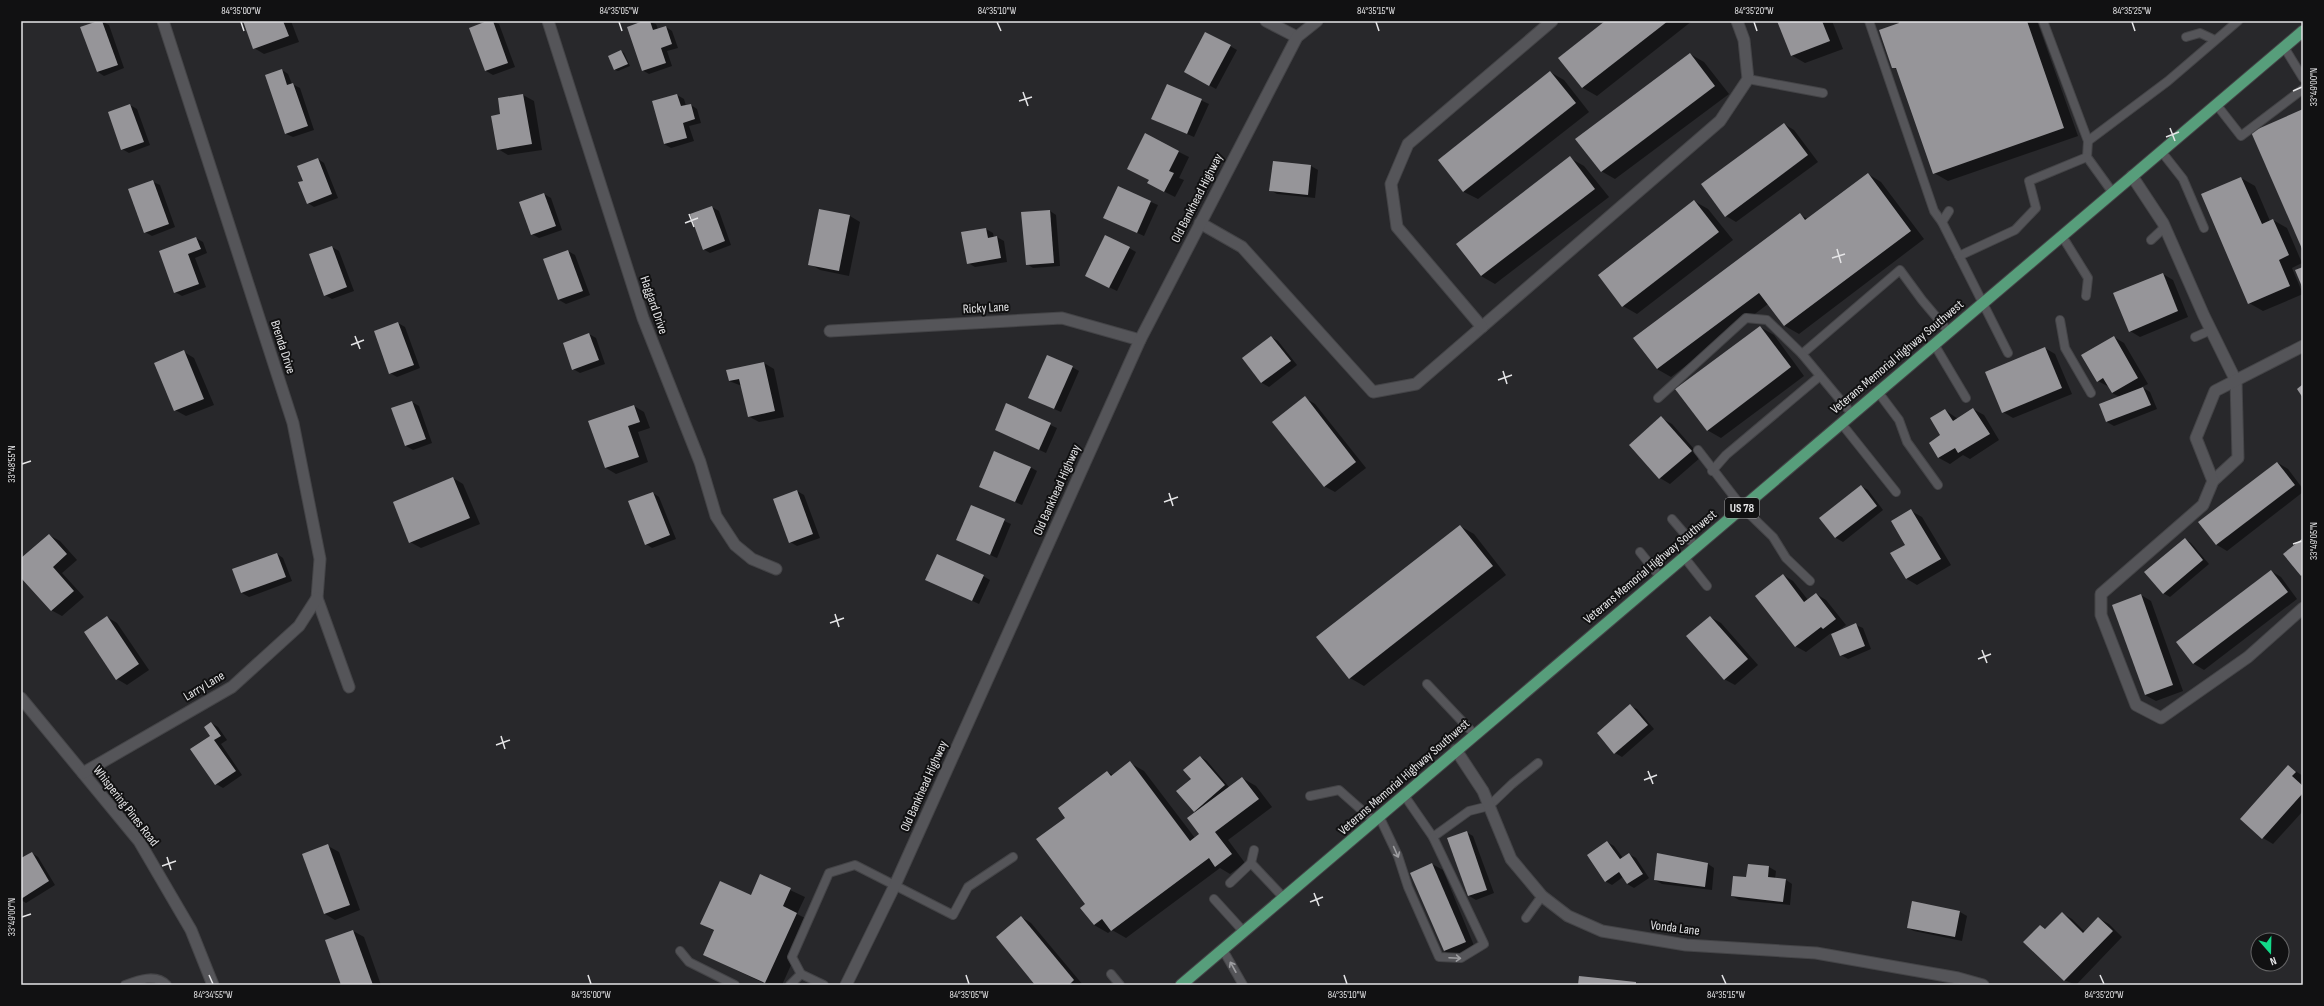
<svg xmlns="http://www.w3.org/2000/svg" width="2324" height="1006" viewBox="0 0 2324 1006" font-family="'Sofia Sans Condensed',sans-serif">
<style>
.shadow{fill:#0007}
.building{fill:#969599}
.lines{fill:none;stroke-linecap:round;stroke-linejoin:round}
.service-casing{stroke:#444447;stroke-width:10}
.minor-casing{stroke:#444447;stroke-width:13}
.tertiary-casing{stroke:#444447;stroke-width:13}
.primary-casing{stroke:#444447;stroke-width:13}
.service{stroke:#555559;stroke-width:8}
.minor{stroke:#555559;stroke-width:11}
.tertiary{stroke:#555559;stroke-width:11}
.primary{stroke:#579e7b;stroke-width:11}
.oneway{stroke:#9d9da0}
.ticks{fill:none;stroke:#e5e5e7;stroke-width:1.5}
.labels{text-anchor:middle;dominant-baseline:central;stroke-width:4;stroke-linejoin:round;paint-order:stroke}
.shield{fill:#111112;stroke:#a5a5a7;stroke-width:1}
.shield-label{font-size:12px;font-weight:bold;fill:#e5e5e7}
.street-label{font-size:13px;fill:#e5e5e7;stroke:#111112}
.neatline{fill:none;stroke:#e5e5e7;stroke-width:1.5}
.ticks-label{font-size:10px;text-anchor:middle;fill:#e5e5e7}
</style>
<rect width="100%" height="100%" fill="#28282b"/>
<!-- shadow -->
<g class="shadow">
<polygon points="101,21 109,25 124,68 104,76 98,72"/>
<polygon points="244,21 291,21 299,42 264,54 254,48"/>
<polygon points="490,21 499,24 515,67 493,75 486,71"/>
<polygon points="646,21 656,24 658,29 666,27 672,31 678,48 667,51 672,66 649,74 642,70"/>
<polygon points="1606,21 1692,21 1597,96 1583,88 1559,58"/>
<polygon points="1778,21 1832,21 1843,49 1805,63 1791,55"/>
<polygon points="1899,21 2037,21 2078,136 1948,181 1934,173 1898,70 1893,67"/>
<polygon points="1230,46 1237,50 1216,89 1185,72"/>
<polygon points="621,51 624,53 630,66 618,71 615,70 609,56"/>
<polygon points="1690,54 1704,62 1729,94 1615,179 1601,171"/>
<polygon points="282,70 288,74 292,84 300,88 314,130 293,137 286,134"/>
<polygon points="1550,72 1564,80 1589,112 1478,199 1464,192 1439,160"/>
<polygon points="1168,85 1209,104 1194,137 1159,122"/>
<polygon points="523,95 534,101 542,150 508,155 498,149 502,115 499,99"/>
<polygon points="677,95 684,99 686,106 691,105 697,109 701,123 689,126 694,141 671,148 664,144"/>
<polygon points="130,105 137,109 150,145 129,153 122,149"/>
<polygon points="1784,124 1794,130 1818,162 1736,222 1726,216"/>
<polygon points="1145,135 1189,157 1179,178 1184,180 1175,197 1159,189 1150,180"/>
<polygon points="1570,158 1584,166 1609,197 1495,284 1481,276"/>
<polygon points="318,159 324,163 338,198 314,207 308,203 304,181"/>
<polygon points="1273,162 1311,166 1318,170 1315,198 1277,194 1270,190"/>
<polygon points="1868,174 1881,182 1924,239 1799,334 1785,326 1768,304 1671,377 1657,369 1800,215 1808,219"/>
<polygon points="2241,178 2255,186 2270,221 2273,220 2287,228 2302,263 2292,268 2303,294 2263,311 2249,303"/>
<polygon points="153,182 160,185 175,227 152,236 145,232"/>
<polygon points="1118,188 1158,205 1144,236 1105,218"/>
<polygon points="544,194 551,198 562,230 539,238 532,234"/>
<polygon points="1694,201 1708,209 1733,240 1637,314 1623,306"/>
<polygon points="712,207 719,211 731,245 710,253 703,249"/>
<polygon points="1050,211 1056,215 1060,266 1033,268 1027,264"/>
<polygon points="850,216 860,222 849,276 820,270 810,264"/>
<polygon points="986,229 993,233 994,238 997,237 1004,241 1007,262 975,267 968,263"/>
<polygon points="196,238 203,242 207,253 195,258 206,287 182,296 175,292 160,252"/>
<polygon points="332,247 339,251 354,291 332,299 325,295"/>
<polygon points="1129,248 1136,252 1117,291 1092,279"/>
<polygon points="568,251 575,255 590,295 566,304 559,300 544,260"/>
<polygon points="2163,274 2173,280 2188,317 2140,337 2130,331"/>
<polygon points="398,323 405,327 420,368 397,377 390,373"/>
<polygon points="1760,327 1774,335 1804,376 1721,438 1707,430"/>
<polygon points="589,334 596,338 605,364 580,373 573,369"/>
<polygon points="1271,337 1278,341 1297,365 1269,387 1262,383 1243,359"/>
<polygon points="2114,337 2124,343 2148,384 2142,387 2150,392 2157,409 2114,426 2107,422 2101,405 2120,397 2112,393 2109,387 2098,381"/>
<polygon points="2045,348 2055,354 2072,394 2013,418 2003,412"/>
<polygon points="184,352 194,358 214,405 186,416 175,410"/>
<polygon points="764,363 774,369 784,417 759,422 748,416 742,386 729,381"/>
<polygon points="1072,367 1079,371 1061,412 1036,401"/>
<polygon points="1305,398 1315,404 1366,468 1335,492 1324,486"/>
<polygon points="412,402 419,406 432,443 413,450 406,446 393,409"/>
<polygon points="1007,405 1057,428 1046,453 1002,433"/>
<polygon points="634,406 644,412 650,428 638,432 648,462 616,474 606,468"/>
<polygon points="1973,409 1984,415 1999,440 1970,459 1963,455 1950,464 1939,458 1930,443 1942,436 1945,410 1958,419"/>
<polygon points="1661,418 1672,424 1701,457 1670,484 1660,478 1630,445"/>
<polygon points="2278,463 2288,469 2303,489 2303,492 2227,551 2217,545 2200,523"/>
<polygon points="1030,467 1037,471 1022,505 987,490"/>
<polygon points="453,478 463,484 480,524 421,548 410,542"/>
<polygon points="1861,486 1868,490 1883,510 1843,542 1836,538 1820,518"/>
<polygon points="797,491 804,495 820,538 797,546 790,542"/>
<polygon points="653,493 659,497 676,539 652,548 646,544"/>
<polygon points="971,506 1011,524 997,558 957,540"/>
<polygon points="1911,511 1922,517 1951,565 1917,585 1907,579 1892,553 1906,545"/>
<polygon points="1460,526 1474,534 1506,575 1364,686 1350,678 1318,637"/>
<polygon points="49,535 60,541 77,560 62,573 84,597 62,616 51,610 21,576 21,560"/>
<polygon points="2185,539 2191,543 2209,564 2170,597 2163,593"/>
<polygon points="277,554 283,558 292,581 249,597 242,593"/>
<polygon points="2271,571 2281,577 2297,599 2204,670 2194,664 2178,642"/>
<polygon points="1783,575 1793,581 1808,600 1816,594 1826,600 1846,625 1838,631 1856,625 1863,628 1871,649 1848,659 1841,655 1831,633 1806,652 1795,646"/>
<polygon points="983,576 990,580 979,604 927,580"/>
<polygon points="2141,595 2151,601 2183,691 2156,701 2145,695"/>
<polygon points="107,617 117,623 149,670 127,685 117,679"/>
<polygon points="1710,617 1721,623 1758,665 1735,685 1724,679"/>
<polygon points="1630,706 1637,709 1654,729 1622,757 1615,753 1598,733"/>
<polygon points="211,723 218,727 227,740 221,744 242,775 223,788 216,784"/>
<polygon points="1201,757 1207,761 1229,787 1242,778 1256,786 1272,807 1228,840 1245,863 1230,874 1220,868 1126,938 1112,930 1108,933 1094,925 1087,904 1066,818 1107,772 1113,775 1130,763 1144,771 1195,838 1200,834 1194,811 1192,779"/>
<polygon points="2288,766 2303,776 2303,811 2273,844 2263,838 2241,819"/>
<polygon points="1466,832 1473,836 1494,893 1476,900 1469,896 1449,838"/>
<polygon points="1607,842 1614,846 1623,858 1629,854 1636,858 1649,878 1634,888 1627,884 1623,877 1612,885 1605,881"/>
<polygon points="328,846 339,852 360,910 335,920 325,914"/>
<polygon points="21,853 24,858 32,853 38,857 55,885 26,903 21,900"/>
<polygon points="1432,864 1443,870 1475,948 1455,957 1444,951"/>
<polygon points="1708,864 1714,868 1712,890 1662,884 1655,880"/>
<polygon points="1749,865 1769,867 1776,871 1775,879 1786,880 1792,884 1790,905 1739,900 1732,896 1747,879"/>
<polygon points="760,876 805,897 797,914 811,921 782,985 768,985 704,955 714,931 702,924 751,896"/>
<polygon points="1913,903 1960,912 1967,916 1962,941 1914,931 1908,928"/>
<polygon points="2062,913 2072,919 2085,932 2098,918 2109,924 2122,937 2076,985 2064,980 2041,926 2046,929"/>
<polygon points="1021,917 1031,923 1083,985 1037,985"/>
<polygon points="353,931 364,937 381,985 342,985"/>
</g>
<!-- building -->
<g class="building">
<polygon points="98,21 102,21 118,65 97,72 80,27"/>
<polygon points="243,21 283,21 289,36 253,49"/>
<polygon points="487,21 493,21 508,63 485,71 469,28"/>
<polygon points="643,21 650,21 653,30 666,26 672,44 661,48 666,63 642,71 627,27"/>
<polygon points="1605,21 1668,21 1582,88 1558,58"/>
<polygon points="1777,21 1822,21 1830,41 1791,56"/>
<polygon points="1898,21 2027,21 2064,128 1933,174 1896,68 1892,68 1879,30 1899,23"/>
<polygon points="1205,32 1231,45 1209,86 1184,72"/>
<polygon points="621,50 628,64 614,70 608,56"/>
<polygon points="1690,53 1715,86 1601,172 1575,139"/>
<polygon points="282,69 287,85 293,83 308,126 285,134 265,75"/>
<polygon points="1550,71 1576,103 1463,192 1438,160"/>
<polygon points="1167,84 1202,99 1187,134 1151,119"/>
<polygon points="523,94 532,144 497,150 491,116 500,114 498,98"/>
<polygon points="677,94 681,106 691,104 695,119 683,123 687,138 664,144 652,101"/>
<polygon points="130,104 144,142 121,150 108,112"/>
<polygon points="2303,109 2303,251 2251,132"/>
<polygon points="1784,123 1808,155 1725,217 1701,184"/>
<polygon points="1145,133 1179,151 1169,171 1174,173 1164,192 1147,183 1149,180 1127,169"/>
<polygon points="1570,156 1595,189 1481,276 1456,244"/>
<polygon points="318,158 332,194 307,204 298,182 303,181 297,166"/>
<polygon points="1273,161 1311,165 1308,195 1269,191"/>
<polygon points="1868,173 1911,231 1784,326 1759,293 1657,369 1633,338 1800,213 1805,220"/>
<polygon points="2241,177 2262,224 2273,219 2289,255 2279,260 2290,286 2248,304 2201,194"/>
<polygon points="153,180 169,224 144,233 128,189"/>
<polygon points="1118,186 1151,201 1137,233 1103,218"/>
<polygon points="544,193 556,226 531,235 519,202"/>
<polygon points="1694,200 1719,232 1622,307 1598,275"/>
<polygon points="712,206 725,241 703,250 690,214"/>
<polygon points="819,209 850,215 839,271 808,265"/>
<polygon points="1050,210 1054,263 1026,265 1021,212"/>
<polygon points="986,228 988,238 997,236 1001,258 967,264 961,232"/>
<polygon points="1105,235 1130,247 1109,288 1085,276"/>
<polygon points="196,237 201,249 188,254 199,284 174,293 159,251"/>
<polygon points="332,246 347,287 324,296 309,254"/>
<polygon points="568,250 583,291 558,300 543,259"/>
<polygon points="2303,267 2303,289 2295,270"/>
<polygon points="2163,273 2178,311 2129,332 2113,293"/>
<polygon points="398,322 414,365 389,374 374,331"/>
<polygon points="1760,326 1791,367 1707,431 1675,389"/>
<polygon points="589,333 599,360 572,370 563,343"/>
<polygon points="1271,336 1291,361 1261,383 1242,358"/>
<polygon points="2114,336 2138,378 2112,393 2103,378 2097,382 2081,355"/>
<polygon points="2045,347 2062,388 2002,413 1985,372"/>
<polygon points="184,350 204,399 174,411 154,363"/>
<polygon points="1047,355 1073,366 1054,409 1028,398"/>
<polygon points="764,362 775,411 748,417 739,379 729,381 726,370"/>
<polygon points="2303,384 2303,398 2297,389"/>
<polygon points="2143,387 2151,405 2106,422 2099,404"/>
<polygon points="1305,396 1356,462 1324,487 1272,422"/>
<polygon points="412,401 426,439 405,446 391,408"/>
<polygon points="1006,403 1051,423 1039,450 995,430"/>
<polygon points="634,405 640,422 628,426 639,457 605,468 588,421"/>
<polygon points="1973,408 1990,434 1958,453 1955,448 1938,458 1929,443 1940,435 1930,418 1945,409 1953,421"/>
<polygon points="1661,416 1692,451 1659,479 1629,445"/>
<polygon points="994,451 1031,467 1015,502 979,487"/>
<polygon points="2277,462 2295,485 2216,545 2198,522"/>
<polygon points="453,477 470,518 409,543 393,502"/>
<polygon points="1861,485 1877,506 1835,538 1819,518"/>
<polygon points="797,490 813,534 789,543 773,499"/>
<polygon points="653,492 670,535 645,545 628,501"/>
<polygon points="971,505 1005,519 990,555 956,540"/>
<polygon points="1911,509 1941,559 1906,579 1890,553 1905,545 1891,521"/>
<polygon points="1460,525 1493,566 1349,679 1316,637"/>
<polygon points="49,534 67,554 53,567 74,591 51,611 21,578 21,558"/>
<polygon points="2185,538 2203,560 2163,594 2144,572"/>
<polygon points="2303,538 2303,574 2301,576 2283,554"/>
<polygon points="277,553 286,577 241,593 232,569"/>
<polygon points="937,554 984,575 972,601 925,580"/>
<polygon points="2271,570 2288,592 2193,664 2176,642"/>
<polygon points="1783,574 1804,602 1816,593 1836,619 1823,629 1821,627 1795,647 1755,596"/>
<polygon points="2141,594 2173,685 2145,695 2112,605"/>
<polygon points="107,616 139,664 116,680 84,632"/>
<polygon points="1710,616 1748,659 1724,680 1686,636"/>
<polygon points="1856,623 1865,646 1840,656 1831,634"/>
<polygon points="1630,704 1648,725 1614,754 1597,733"/>
<polygon points="211,722 221,736 214,740 236,771 215,785 190,749 210,736 204,727"/>
<polygon points="1200,756 1225,785 1194,812 1176,791 1191,779 1183,770"/>
<polygon points="1130,761 1190,841 1199,834 1187,818 1242,777 1259,799 1215,832 1232,854 1215,867 1209,858 1111,931 1102,919 1094,925 1080,908 1085,904 1036,839 1065,818 1058,808 1107,771 1111,776"/>
<polygon points="2288,765 2296,772 2292,776 2303,786 2303,793 2262,839 2240,819"/>
<polygon points="1467,831 1487,890 1468,896 1447,838"/>
<polygon points="1607,841 1620,859 1629,853 1643,874 1627,884 1619,872 1605,882 1587,855"/>
<polygon points="328,844 350,905 324,914 302,854"/>
<polygon points="32,852 49,881 21,899 21,858"/>
<polygon points="1657,853 1708,863 1705,887 1654,880"/>
<polygon points="1432,863 1466,942 1444,951 1410,873"/>
<polygon points="1748,864 1769,866 1768,877 1786,879 1783,902 1731,896 1733,876 1746,877"/>
<polygon points="760,874 791,888 783,906 797,913 765,983 703,955 714,930 700,924 720,881 751,895"/>
<polygon points="1912,901 1960,911 1955,937 1907,928"/>
<polygon points="2062,912 2083,933 2098,917 2113,931 2064,981 2023,942 2040,925 2045,929"/>
<polygon points="1021,916 1074,980 1069,985 1035,985 996,937"/>
<polygon points="353,930 373,985 341,985 325,940"/>
<polygon points="1579,976 1636,982 1636,985 1578,985"/>
</g>
<g class="lines">
<defs>
<g id="service">
<polyline points="1869,21 1934,211 1942,222"/>
<polyline points="2043,21 2088,141 2087,157 2113,193"/>
<polyline points="2186,37 2200,33 2215,40"/>
<polyline points="2284,47 2303,78"/>
<polyline points="1748,79 1823,93"/>
<polyline points="2216,104 2241,136 2303,89"/>
<polyline points="2088,141 2168,81 2238,21"/>
<polyline points="2161,151 2183,179 2204,228"/>
<polyline points="1949,211 1942,222 2008,353"/>
<polyline points="2062,236 2088,278 2086,296"/>
<polyline points="2151,240 2165,227"/>
<polyline points="1959,256 2015,230 2036,208 2029,181 2087,157"/>
<polyline points="2060,320 2065,348 2091,393"/>
<polyline points="2195,337 2211,330"/>
<polyline points="1934,344 1966,398"/>
<polyline points="1802,354 1900,270 1922,300 1949,332"/>
<polyline points="1878,392 1899,420 1907,442 1938,485"/>
<polyline points="1658,398 1746,318 1767,320 1802,354 1852,414"/>
<polyline points="1841,423 1896,492"/>
<polyline points="1698,450 1742,507 1773,537 1786,558 1810,581"/>
<polyline points="1712,471 1726,455 1820,376"/>
<polyline points="1672,519 1696,547"/>
<polyline points="1640,552 1660,577"/>
<polyline points="1684,557 1707,586"/>
<polyline points="1427,684 1475,735"/>
<polyline points="1404,795 1433,837 1469,811 1489,806 1512,784 1538,763"/>
<polyline points="1310,796 1339,790 1374,821"/>
<polyline points="1379,816 1398,856 1408,887 1439,957 1461,958 1484,944 1433,837"/>
<polyline points="1251,863 1284,898"/>
<polyline points="1230,883 1251,863 1254,850"/>
<polyline points="1214,899 1244,932"/>
<polyline points="1526,918 1542,896"/>
<polyline points="1223,950 1243,985"/>
<polyline points="680,951 689,962 735,985"/>
<polyline points="1111,974 1120,985"/>
<path d="M125 985C138 980 156 973 167 985"/>
<polyline points="790,985 801,974"/>
<polyline points="824,985 801,974 792,957 829,873 855,865 953,915 968,887 1013,857"/>
</g>
<g id="minor">
<polyline points="163,21 293,423 320,559 317,598 349,687"/>
<polyline points="548,21 643,318 700,462 716,516 735,545 752,559 776,569"/>
<polyline points="1266,21 1297,37"/>
<polyline points="2132,176 2163,223 2204,316 2236,381 2238,458 2213,481 2203,505 2101,594 2101,615 2136,705 2161,718 2248,657 2303,608"/>
<polyline points="1200,223 1242,247 1373,392 1416,384 1720,121 1748,79 1744,40 1737,21"/>
<polyline points="1482,327 1397,227 1391,184 1408,144 1552,21"/>
<polyline points="830,331 1062,318 1140,340"/>
<polyline points="2213,481 2196,438 2215,391 2303,346"/>
<polyline points="21,698 139,841 191,930 213,985"/>
<polyline points="1456,750 1483,791 1511,859 1542,896 1568,916 1602,931 1686,945 1816,953 1958,978 1983,985"/>
<polyline points="83,773 232,687 299,626 317,598"/>
</g>
<polyline id="tertiary" points="846,985 895,885 1140,340 1297,37 1317,21"/>
<polyline id="primary" points="1181,985 2303,31"/>
</defs>
<!-- service casing -->
<use href="#service" class="service-casing"/>
<!-- minor casing -->
<use href="#minor" class="minor-casing"/>
<!-- tertiary casing -->
<use href="#tertiary" class="tertiary-casing"/>
<!-- primary casing -->
<use href="#primary" class="primary-casing"/>
<!-- service -->
<use href="#service" class="service"/>
<!-- minor -->
<use href="#minor" class="minor"/>
<!-- tertiary -->
<use href="#tertiary" class="tertiary"/>
<!-- primary -->
<use href="#primary" class="primary"/>
</g>
<!-- one-way arrows -->
<defs><path id="oneway-shaft" d="M-6 0H5M1.5-3L5.5 0L1.5 3" fill="none" stroke-width="1.6" stroke-linecap="round" stroke-linejoin="round"/></defs>
<g class="oneway">
<use href="#oneway-shaft" transform="translate(1396 852) rotate(66)"/>
<use href="#oneway-shaft" transform="translate(1455 958) rotate(3)"/>
<use href="#oneway-shaft" transform="translate(1233 967) rotate(-119)"/>
</g>
<!-- ticks -->
<path class="ticks" d="M241 22 244 31M619 22 622 31M997 22 1001 31M1376 22 1379 31M1754 22 1757 31M2132 22 2135 31M2293 91 2302 87M1023 92 1028 106M1019 101 1032 97M2170 128 2175 141M2166 137 2179 132M689 214 694 227M685 223 698 218M1837 249 1841 263M1832 258 1845 254M355 336 360 349M351 345 364 340M1503 371 1507 384M1498 380 1512 375M22 464 31 461M1169 493 1173 506M1164 502 1178 497M2293 544 2302 541M835 614 839 627M830 623 844 618M1982 650 1987 663M1978 659 1991 654M501 736 505 749M496 745 510 740M1648 771 1653 784M1644 780 1657 775M167 857 171 870M162 866 176 861M1314 893 1319 906M1310 902 1323 897M22 917 31 914M209 975 213 984M588 975 591 984M966 975 969 984M1344 975 1347 984M1722 975 1726 984M2100 975 2104 984"/>
<g class="labels">
<!-- shield labels -->
<rect class="shield" x="1725" y="498" width="34" height="20" rx="3"/>
<g class="shield-label">
<text x="1742" y="508">US 78</text>
</g>
<!-- street labels -->
<g class="street-label">
<text transform="translate(1197 198) rotate(-63)">Old Bankhead Highway</text>
<text transform="translate(654 305) rotate(71)">Haggard Drive</text>
<text transform="translate(986 308) rotate(-3)">Ricky Lane</text>
<text transform="translate(283 347) rotate(72)">Brenda Drive</text>
<text transform="translate(1897 357) rotate(-40)">Veterans Memorial Highway Southwest</text>
<text transform="translate(1057 490) rotate(-66)">Old Bankhead Highway</text>
<text transform="translate(1650 567) rotate(-40)">Veterans Memorial Highway Southwest</text>
<text transform="translate(204 686) rotate(-31)">Larry Lane</text>
<text transform="translate(1404 777) rotate(-41)">Veterans Memorial Highway Southwest</text>
<text transform="translate(924 786) rotate(-66)">Old Bankhead Highway</text>
<text transform="translate(126 806) rotate(52)">Whispering Pines Road</text>
<text transform="translate(1675 928) rotate(7)">Vonda Lane</text>
</g>
</g>
<!-- border -->
<rect width="2324" height="1006" fill="none" stroke="#111112" stroke-width="44"/>
<!-- north arrow -->
<g transform="translate(2270 952) rotate(160)"><circle r="19" fill="#111112" stroke="#666667"/>
<path d="M0-3L7 15L0 10L-7 15Z" fill="#13d989"/>
<text y="-6" font-size="11" font-weight="bold" text-anchor="middle" fill="#e5e5e7">N</text>
</g>
<rect x="22" y="22" width="2280" height="962" class="neatline"/>
<g class="ticks-label">
<text x="241" y="14">84°35'00"W</text>
<text x="619" y="14">84°35'05"W</text>
<text x="997" y="14">84°35'10"W</text>
<text x="1376" y="14">84°35'15"W</text>
<text x="1754" y="14">84°35'20"W</text>
<text x="2132" y="14">84°35'25"W</text>
<text transform="translate(2313 87) rotate(-90)" y="4">33°49'00"N</text>
<text transform="translate(11 464) rotate(-90)" y="4">33°48'55"N</text>
<text transform="translate(2313 541) rotate(-90)" y="4">33°49'05"N</text>
<text transform="translate(11 917) rotate(-90)" y="4">33°49'00"N</text>
<text x="213" y="998">84°34'55"W</text>
<text x="591" y="998">84°35'00"W</text>
<text x="969" y="998">84°35'05"W</text>
<text x="1347" y="998">84°35'10"W</text>
<text x="1726" y="998">84°35'15"W</text>
<text x="2104" y="998">84°35'20"W</text>
</g>
</svg>
